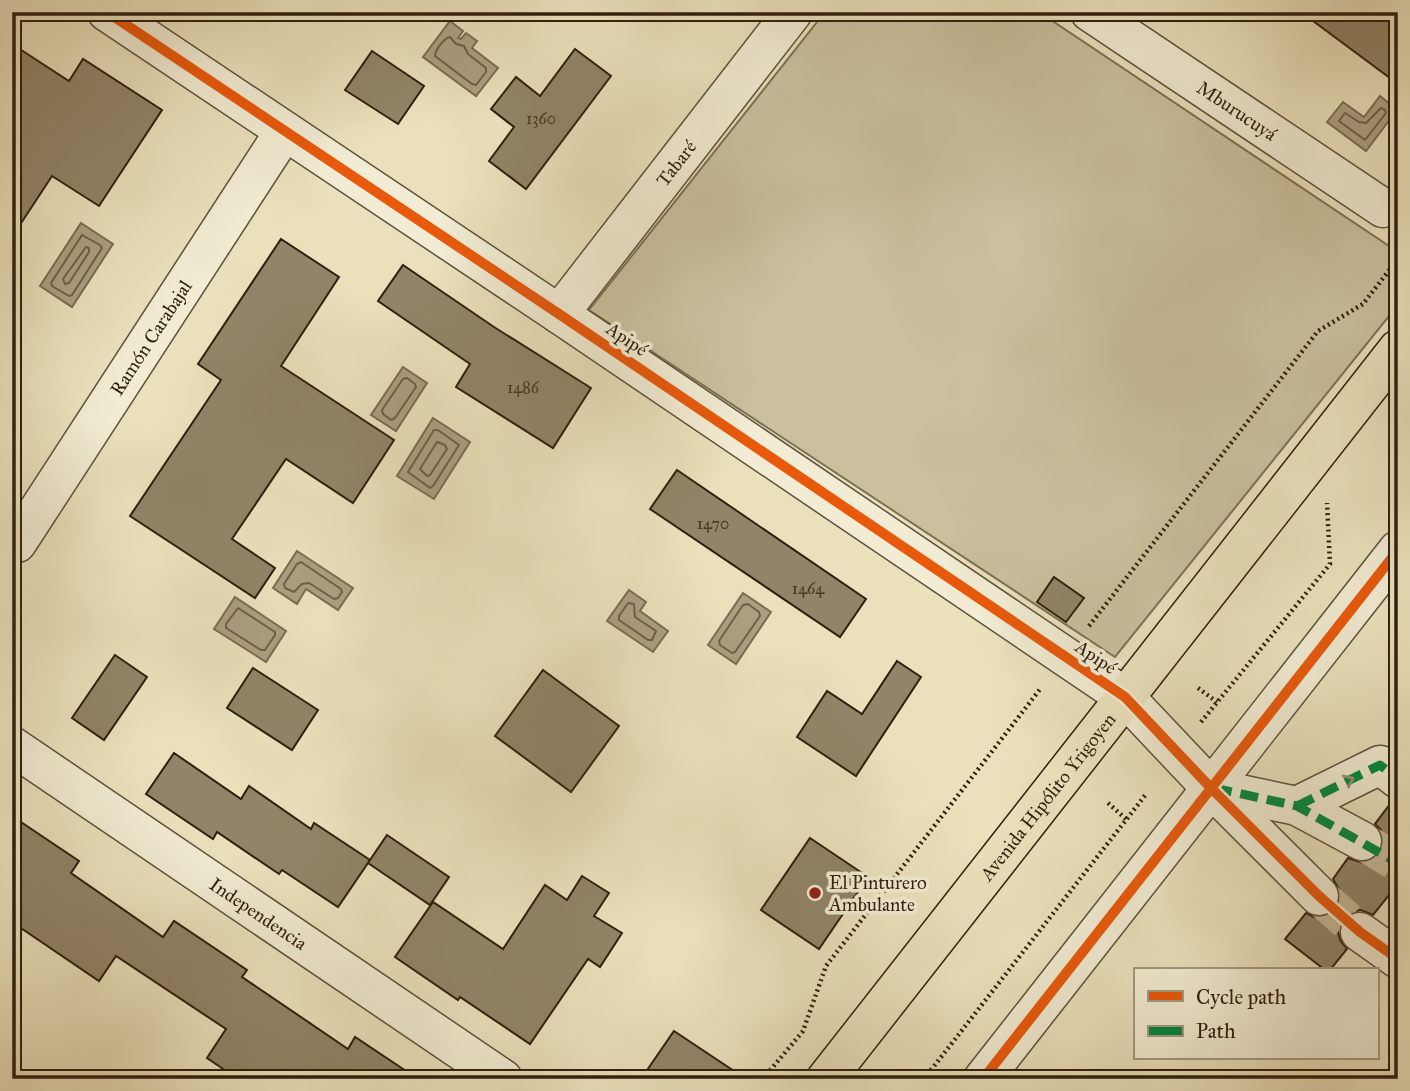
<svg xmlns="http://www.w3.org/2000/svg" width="1410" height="1091" viewBox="0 0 1410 1091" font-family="'IM FELL Great Primer',serif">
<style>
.green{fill:#cac09e;stroke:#7d7056;stroke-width:2}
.water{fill:#ab9f81;stroke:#7a6c53;stroke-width:2}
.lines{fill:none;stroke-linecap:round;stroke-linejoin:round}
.shore{stroke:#6e5f48;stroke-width:2}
.building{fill:#918468;stroke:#301f0e;stroke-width:2}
.street-tunnel{stroke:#c5ba99;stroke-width:38;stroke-dasharray:38 19;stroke-linecap:butt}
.street-casing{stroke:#5e503a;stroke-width:41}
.primary-casing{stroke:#301f0e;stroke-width:41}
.path{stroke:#301f0e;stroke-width:4.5;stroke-dasharray:2 3.5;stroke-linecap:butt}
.street{stroke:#f1ecd3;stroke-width:38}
.primary{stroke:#eae1bc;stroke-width:38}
.quiet{stroke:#00873e;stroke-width:9;stroke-dasharray:18 9;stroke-linecap:butt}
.cycleway-casing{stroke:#f1ecd3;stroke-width:15}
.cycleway{stroke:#e8590c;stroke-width:10}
.oneway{stroke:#9a907a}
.poi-dot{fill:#8f2418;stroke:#f1ecd3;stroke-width:2.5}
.labels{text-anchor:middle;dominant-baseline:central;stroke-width:7;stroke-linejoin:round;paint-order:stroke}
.number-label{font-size:16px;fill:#483824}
.street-label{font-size:19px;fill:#301f0e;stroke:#f1ecd3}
.poi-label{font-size:19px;fill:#301f0e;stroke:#f1ecd3;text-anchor:start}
</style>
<rect width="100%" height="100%" fill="#eae1bc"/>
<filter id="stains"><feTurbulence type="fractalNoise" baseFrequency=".00286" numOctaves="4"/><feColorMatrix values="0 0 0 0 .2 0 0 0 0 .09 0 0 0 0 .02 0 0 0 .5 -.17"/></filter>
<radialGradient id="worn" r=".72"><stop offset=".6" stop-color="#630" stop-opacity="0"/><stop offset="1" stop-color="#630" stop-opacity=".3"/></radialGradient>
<!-- green -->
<polygon class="green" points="825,12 1039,12 1398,252 1398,305 1115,657 589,310"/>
<!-- water -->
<g class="water">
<polygon points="450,21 463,31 458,38 461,39 466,33 477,41 472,48 498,68 476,96 423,57"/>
<polygon points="1380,96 1397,110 1366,151 1327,122 1343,102 1364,117"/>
<polygon points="81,223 113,244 72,307 40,286"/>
<polygon points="403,367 427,383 396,431 371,415"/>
<polygon points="433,418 470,442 434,499 397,476"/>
<polygon points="297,551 353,588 338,610 306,589 297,604 273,588"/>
<polygon points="629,590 646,602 640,611 668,631 653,652 607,621"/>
<polygon points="743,593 771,612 736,664 708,645"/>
<polygon points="235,597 286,631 266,662 214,629"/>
</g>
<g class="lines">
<!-- shore -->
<g class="shore">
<path d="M450 37 456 44 464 46 468 54 486 68V72L476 85 472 84 435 56C435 50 444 38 450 37Z"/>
<polygon points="1381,108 1385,110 1386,113 1365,140 1339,121 1345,113 1359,122 1366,123"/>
<polygon points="82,235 100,245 102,248 72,295 69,296 52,286 51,283"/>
<polygon points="86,247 89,248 89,252 69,283 65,284 63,279"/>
<polygon points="407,378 415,384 416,387 395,418 391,420 383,414 382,410 403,379"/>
<polygon points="434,430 438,430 459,445 433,486 430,488 408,472"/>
<polygon points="437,442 445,445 447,449 430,475 427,476 420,469"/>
<polygon points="301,562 341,589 342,592 338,598 334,599 309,583 302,584 294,592 285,588 284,584 297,564"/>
<polygon points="628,603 634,604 635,617 656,631 652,640 648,640 619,620 619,616"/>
<polygon points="748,604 759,612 760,616 735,652 732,653 720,645 719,641 743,605"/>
<polygon points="238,608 275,632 275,635 265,650 261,650 226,628 226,624"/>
</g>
</g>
<!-- building -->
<g class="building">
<polygon points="1301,12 1398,12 1398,84"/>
<polygon points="12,44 69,81 83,59 162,110 99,206 52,176 12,237"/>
<polygon points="575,49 611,76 526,189 489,161 514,127 491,109 516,77 540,96"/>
<polygon points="372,51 424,86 398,124 345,90"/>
<polygon points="281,239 339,277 281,366 394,440 353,503 286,459 232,539 275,568 255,598 130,516 221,380 198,364"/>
<polygon points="403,265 494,327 591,388 553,448 456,387 470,364 378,301"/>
<polygon points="677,470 866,599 840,637 650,509"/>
<polygon points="1054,577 1084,598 1066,622 1037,602"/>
<polygon points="115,655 147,677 104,740 72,718"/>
<polygon points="897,661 921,677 856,776 797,737 827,691 862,714"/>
<polygon points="253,668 318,710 292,750 227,708"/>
<polygon points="543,670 619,726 571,792 495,736"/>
<polygon points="174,753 241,799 249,786 311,829 314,823 370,860 338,907 282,870 279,874 217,832 213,839 146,794"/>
<polygon points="1393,800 1398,800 1398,884 1373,915 1361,910 1350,912 1343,919 1338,931 1340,940 1347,949 1330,970 1325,970 1285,939 1306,913 1314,917 1324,917 1335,911 1340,902 1340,891 1333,879 1348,858 1363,863 1373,860 1381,852 1384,840 1381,830 1375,824"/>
<polygon points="12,816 79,861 71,873 163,937 174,921 247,970 242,977 348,1049 355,1037 418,1079 238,1079 207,1058 226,1029 116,956 99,981 12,922"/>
<polygon points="387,835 449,877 430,905 368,863"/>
<polygon points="810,838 868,877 819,949 761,910"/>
<polygon points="582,876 609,893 594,916 622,933 600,967 588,959 530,1044 460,997 458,1000 395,957 433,902 503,949 545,885 567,900"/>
<polygon points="674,1031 746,1079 641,1079"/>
</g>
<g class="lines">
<!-- street-tunnel -->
<g class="street-tunnel">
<polyline points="1362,841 1398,863"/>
<polyline points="1319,896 1360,932"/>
</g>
<defs>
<g id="street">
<polyline points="107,12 559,314 1125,697 1211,788 1319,896"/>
<path id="s1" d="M1090 12 1383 208"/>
<path id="s2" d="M559 314 793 12"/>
<path id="s3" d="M17 543 284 132"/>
<path id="s4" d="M12 746 503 1079"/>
<polyline points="1211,788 1297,806 1362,841"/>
<polyline points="1297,806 1380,765 1398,779"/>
<polyline points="1360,932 1398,959"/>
<polyline points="983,1079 1398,550"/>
</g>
<g id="primary">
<path id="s5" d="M826 1079 1398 349"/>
</g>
</defs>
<!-- street casing -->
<use href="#street" class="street-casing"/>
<!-- primary casing -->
<use href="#primary" class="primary-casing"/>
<!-- path -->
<g class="path">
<polyline points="1089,626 1318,331 1363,304 1398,259"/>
<polyline points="1198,688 1217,702"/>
<polyline points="1201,722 1330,564 1327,503"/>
<polyline points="1108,803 1126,819"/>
<polyline points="763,1079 803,1031 826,966 1041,688"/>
<polyline points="924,1079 1147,793"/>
</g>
<!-- street -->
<use href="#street" class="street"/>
<!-- primary -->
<use href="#primary" class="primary"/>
<!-- quiet -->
<g class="quiet">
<polyline points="1214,788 1297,806 1398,863"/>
<polyline points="1297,806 1380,765 1398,779"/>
</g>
<defs>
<g id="cycleway">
<polyline points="107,12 559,314 1125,697 1211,788 1319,896 1360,932 1398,959"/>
<polyline points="983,1079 1398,550"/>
</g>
</defs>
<!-- cycleway casing -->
<use href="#cycleway" class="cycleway-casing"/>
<!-- cycleway -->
<use href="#cycleway" class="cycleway"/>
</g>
<!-- one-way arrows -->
<defs><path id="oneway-chevron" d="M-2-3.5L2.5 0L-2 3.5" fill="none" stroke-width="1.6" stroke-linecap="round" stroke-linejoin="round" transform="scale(1.75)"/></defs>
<use class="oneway" href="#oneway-chevron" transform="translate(1349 780) rotate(-26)"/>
<!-- markers -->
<circle class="poi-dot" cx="815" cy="893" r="7"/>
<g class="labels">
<!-- number labels -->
<g class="number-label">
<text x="541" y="118">1360</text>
<text x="523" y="387">1486</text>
<text x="713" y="523">1470</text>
<text x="808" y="588">1464</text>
</g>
<!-- street labels -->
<g class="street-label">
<text stroke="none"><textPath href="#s1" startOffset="177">Mburucuyá</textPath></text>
<text stroke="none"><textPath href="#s2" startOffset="191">Tabaré</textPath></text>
<text stroke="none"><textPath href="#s3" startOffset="245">Ramón Carabajal</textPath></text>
<text transform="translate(627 339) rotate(34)">Apipé</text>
<text transform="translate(1096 657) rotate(34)">Apipé</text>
<text stroke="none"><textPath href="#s5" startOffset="359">Avenida Hipólito Yrigoyen</textPath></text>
<text stroke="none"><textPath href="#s4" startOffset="298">Independencia</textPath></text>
</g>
<!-- poi labels -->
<g class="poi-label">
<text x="829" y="882">El Pinturero<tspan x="829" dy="22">Ambulante</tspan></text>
</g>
</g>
<!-- margin -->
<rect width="1410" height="1091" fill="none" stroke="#eae1bc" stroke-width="42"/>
<rect x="14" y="14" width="1382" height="1063" fill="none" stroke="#301f0e" stroke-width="3.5"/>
<rect x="21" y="21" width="1368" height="1049" fill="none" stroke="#301f0e" stroke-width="2"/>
<!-- legend -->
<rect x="1134" y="968" width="245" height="91" fill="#f1ecd3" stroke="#a49a84" stroke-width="2"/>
<rect x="1148" y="991" width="35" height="10" fill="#e8590c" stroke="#a49a84" stroke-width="2"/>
<text x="1196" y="1004" font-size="21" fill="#301f0e">Cycle path</text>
<rect x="1148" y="1026" width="35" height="10" fill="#00873e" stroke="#a49a84" stroke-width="2"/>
<text x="1196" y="1038" font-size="21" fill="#301f0e">Path</text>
<rect width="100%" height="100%" filter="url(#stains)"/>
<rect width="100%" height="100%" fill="url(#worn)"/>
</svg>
